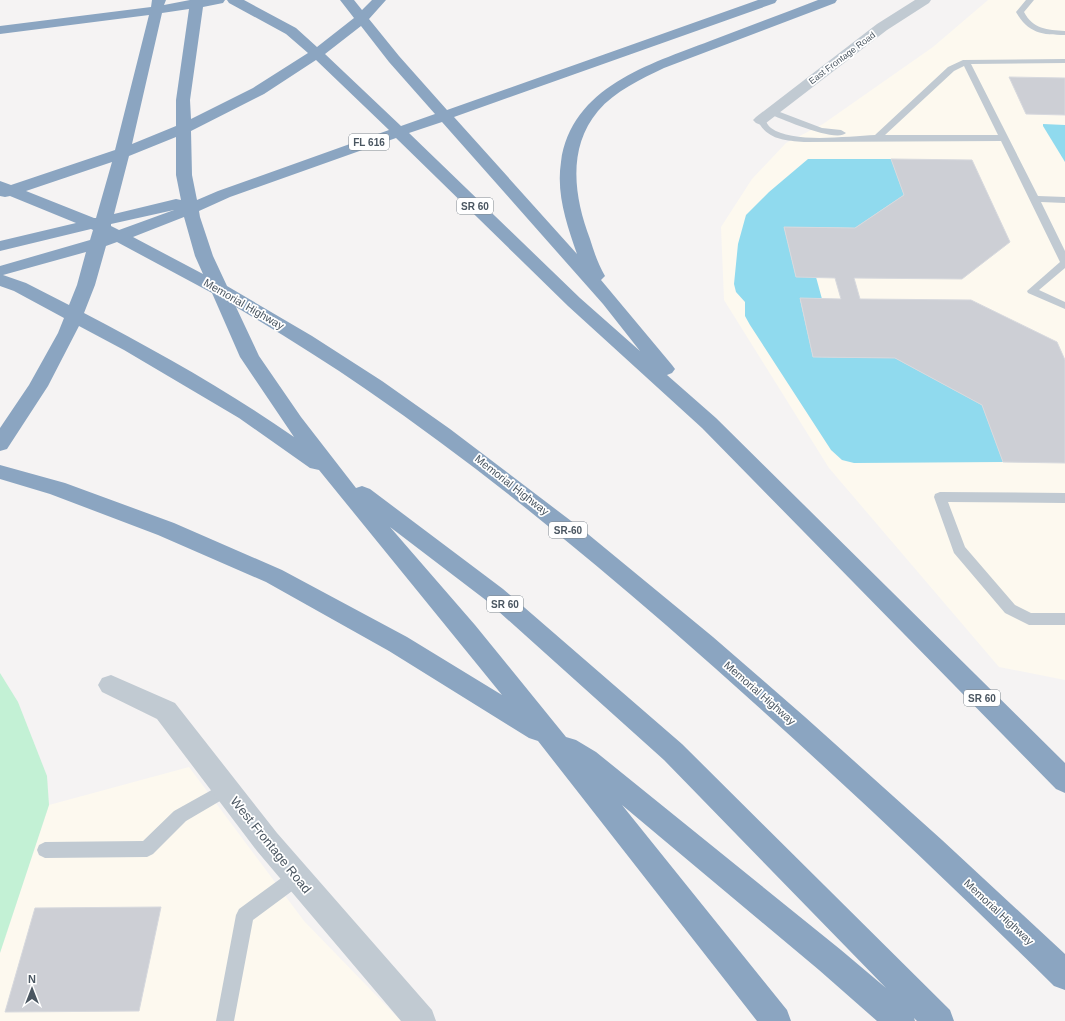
<svg xmlns="http://www.w3.org/2000/svg" width="1065" height="1021" viewBox="0 0 1065 1021" font-family="Helvetica,sans-serif">
<style>
.commercial{fill:#fdf9ef}
.green{fill:#c3f1d5}
.water{fill:#90daee}
.building{fill:#cdcfd5;stroke:#d7d9de}
.lines{fill:none;stroke-linecap:round;stroke-linejoin:round}
.service{fill:#c1cad2;fill-rule:evenodd}
.minor{fill:#c1cad2;fill-rule:evenodd}
.motorway{fill:#8ba5c1;fill-rule:evenodd}
.labels{text-anchor:middle;dominant-baseline:central;stroke-width:3.5;stroke-linejoin:round;paint-order:stroke}
.far-street-label{font-size:9px;fill:#4a5661;stroke:#fff}
.shield{fill:#fff;stroke:#808990;stroke-width:1}
.shield-label{font-size:10px;font-weight:bold;fill:#4a5661}
.street-label{font-size:11px;fill:#4a5661;stroke:#fff}
.near-street-label{font-size:13px;fill:#4a5661;stroke:#fff}
</style>
<rect width="100%" height="100%" fill="#f5f3f3"/>
<!-- commercial -->
<g class="commercial">
<polygon points="988,0 1065,0 1065,680 999,667 829,468 724,300 721,227 752,179 786,143 823,124 933,47"/>
<polygon points="189,767 304,921 401,1021 0,1021 0,953 49,805"/>
</g>
<!-- green -->
<polygon class="green" points="0,673 18,702 47,776 49,805 0,953"/>
<!-- water -->
<g class="water">
<polygon points="1043,124 1065,125 1065,162 1043,126"/>
<polygon points="808,159 891,159 904,195 855,228 784,227 796,277 816,277 822,299 800,299 813,357 895,358 982,405 1003,462 854,463 842,460 831,450 750,325 745,316 745,302 736,292 734,284 738,244 746,215 769,192"/>
</g>
<!-- building -->
<g class="building">
<polygon points="1009,77 1065,78 1065,115 1026,114"/>
<polygon points="891,159 972,160 1010,242 962,279 854,278 860,299 971,300 1057,342 1065,360 1065,463 1003,462 982,405 895,358 813,357 800,298 841,299 835,278 796,277 784,227 855,228 904,195"/>
<polygon points="161,907 139,1011 5,1012 35,908"/>
</g>
<g class="lines">
<!-- service -->
<g class="service">
<path d="M1026 0H1034L1024 12C1033 29 1047 30 1065 31V35C1042 35 1028 33 1016 12Z"/>
<path d="M1065 59V63L971 64 1038 196 1065 197V203L1041 202 1065 251V268L1039 290 1065 302V309L1028 293 1027 291 1060 262 1001 141 804 142C783 140 768 140 757 120L758 118H764C766 121 768 126 771 128 793 144 848 136 875 135L948 67 963 60ZM964 66 998 135H885L954 71Z"/>
<path d="M772 109 822 128 841 130 846 133C836 143 782 119 769 114L768 112 769 110Z"/>
<polygon points="940,492 1065,493 1065,503 948,502 965,547 1015,605 1031,613 1065,613 1065,625 1029,625 1005,613 954,553 934,497 935,494"/>
<polygon points="226,782 232,784 234,789 232,794 186,821 153,854 147,857 45,858 39,855 37,850 39,845 45,842 143,841 174,811"/>
<polygon points="297,869 303,871 305,877 303,883 253,920 234,1021 216,1021 236,915 239,909 291,871"/>
</g>
<!-- minor -->
<g class="minor">
<polygon points="915,0 931,0 929,3 887,30 766,123 761,125 756,123 753,120 756,117 877,24"/>
<polygon points="111,675 175,703 277,833 432,1010 436,1021 401,1021 257,851 157,719 102,692 98,685 102,678"/>
</g>
<!-- motorway -->
<path class="motorway" d="M152 0H166L164 5 190 0H225L223 3 203 7 190 100 191 119 253 88 308 53 286 34 229 3 227 0H244L296 28 317 47 354 18 340 0H354L362 10 372 0H386L369 19 399 56 447 110 758 0H777L775 3 454 117 577 254C567 225 556 194 561 162 571 87 650 64 710 41 746 27 782 14 818 0H837L835 3 664 68C641 79 615 91 598 111 567 148 574 197 590 239 594 252 598 264 605 276L601 280 672 365 675 369 672 373 667 375 716 418 1065 763V793L1056 789 702 428 568 306 396 138 230 197 199 211 200 217 213 256 227 286 312 336 382 381 450 429 583 530 713 637 805 717 942 840 1065 954V990L1054 986C928 862 799 741 666 625 570 542 472 462 367 390 325 361 281 334 236 307L259 356 301 417 356 488 362 486 370 489 503 589 682 744 950 1010 954 1021H917L914 1018 915 1021H877L819 970 622 805 787 1010 791 1021H757L538 741 529 738 389 651 266 582 158 535 50 494 0 479V465L65 483 174 523 282 570 407 637 502 695 319 470 310 468 239 418 124 350 79 326 48 386 7 449 0 451V428L29 385 58 333 64 318 14 291 0 286V266L90 240 93 230 91 229 0 251V241L76 223 10 196 5 197 0 196V181L11 185 115 150 149 15 0 34V26L151 7ZM189 9 176 100V126L132 144 162 13ZM361 26 389 62 435 114 401 126 325 54ZM316 60 389 130 218 191 197 200 192 175 191 131 264 94ZM442 122 603 304 640 351 580 298 409 133ZM176 137V175L181 200 176 199 114 214 129 156ZM112 162 96 218H94L26 191ZM174 210 119 230 111 226V224ZM184 217 195 256 203 274 133 237ZM117 242 212 293 240 357 294 437C227 390 156 351 84 313L95 285 106 246ZM86 252 77 285 69 305 26 283 3 275ZM390 527 487 601 664 760 886 988 841 950 596 752 576 740 566 737 475 625Z"/>
</g>
<g class="labels">
<!-- far-street labels -->
<g class="far-street-label">
<text transform="translate(842 58) rotate(-37)">East Frontage Road</text>
</g>
<!-- shield labels -->
<g class="shield">
<rect x="349" y="134" width="40" height="16" rx="3"/>
<rect x="457" y="198" width="36" height="16" rx="3"/>
<rect x="549" y="522" width="38" height="16" rx="3"/>
<rect x="487" y="596" width="36" height="16" rx="3"/>
<rect x="964" y="690" width="36" height="16" rx="3"/>
</g>
<g class="shield-label">
<text x="369" y="142">FL 616</text>
<text x="475" y="206">SR 60</text>
<text x="568" y="530">SR-60</text>
<text x="505" y="604">SR 60</text>
<text x="982" y="698">SR 60</text>
</g>
<!-- street labels -->
<g class="street-label">
<text transform="translate(244 304) rotate(30)">Memorial Highway</text>
<text transform="translate(512 485) rotate(38)">Memorial Highway</text>
<text transform="translate(760 693) rotate(41)">Memorial Highway</text>
<text transform="translate(999 912) rotate(43)">Memorial Highway</text>
</g>
<!-- near-street labels -->
<g class="near-street-label">
<text transform="translate(271 845) rotate(51)">West Frontage Road</text>
</g>
</g>
<!-- north arrow -->
<g transform="translate(32 989)" stroke="#ffffff" stroke-width="3" paint-order="stroke">
<path d="M0-3L7 15L0 10L-7 15Z" fill="#4a5661"/>
<text y="-6" font-size="11" font-weight="bold" text-anchor="middle" fill="#4a5661">N</text>
</g>
</svg>
